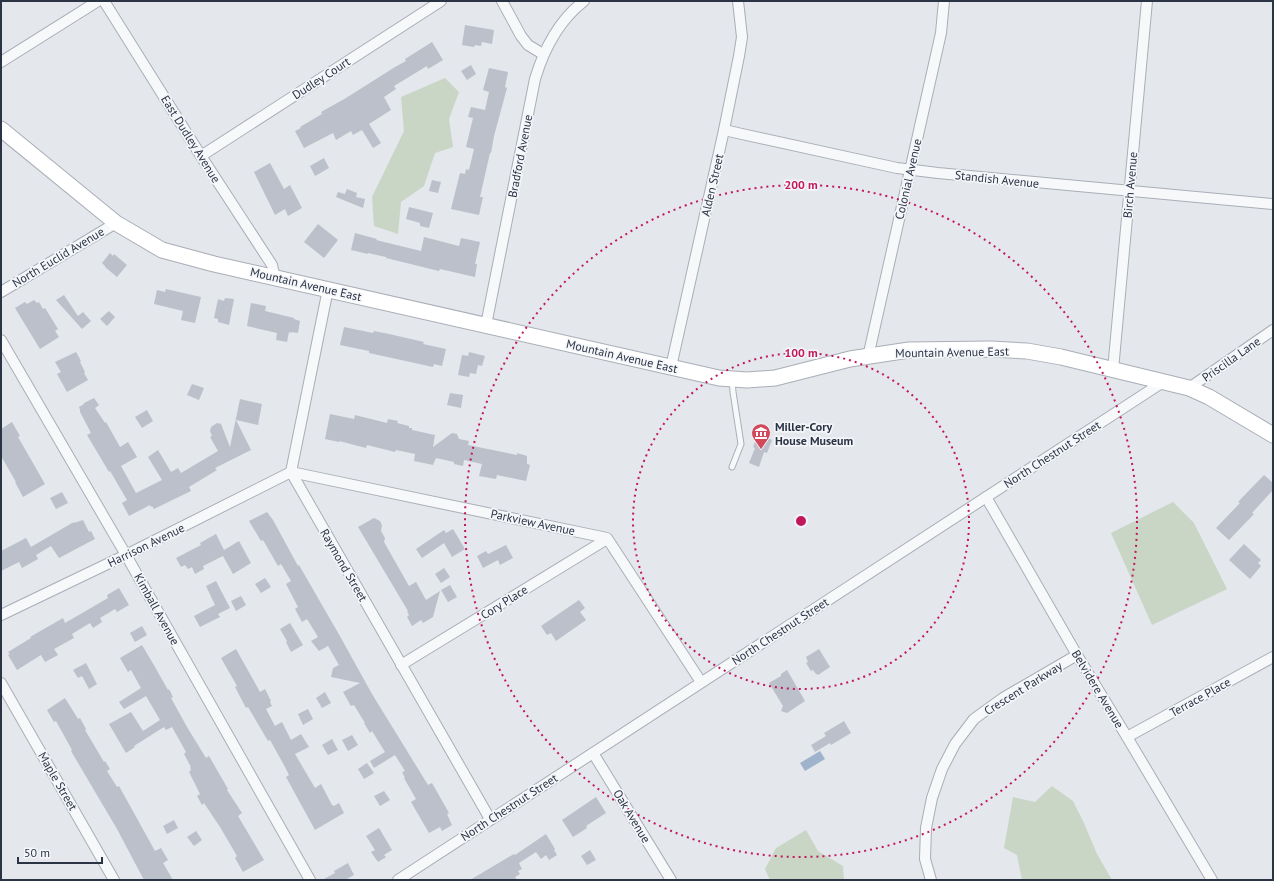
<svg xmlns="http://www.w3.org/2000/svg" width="1274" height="881" viewBox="0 0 1274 881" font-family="'PT Sans',sans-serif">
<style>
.green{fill:#c9d6c5}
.water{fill:#9fb4cc}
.building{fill:#bbc0ca}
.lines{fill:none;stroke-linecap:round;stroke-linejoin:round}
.lane-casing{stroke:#a9aeb7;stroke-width:7}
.street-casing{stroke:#a9aeb7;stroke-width:12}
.secondary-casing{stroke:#a9aeb7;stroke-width:17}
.lane{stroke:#f7f8fa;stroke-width:5}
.street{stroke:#f7f8fa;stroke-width:10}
.secondary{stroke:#fff;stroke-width:15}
.ring{fill:none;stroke:#c2185b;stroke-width:2;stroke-dasharray:2 4}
.labels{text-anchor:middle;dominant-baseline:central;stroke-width:3.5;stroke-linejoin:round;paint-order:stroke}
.street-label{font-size:12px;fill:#2b3445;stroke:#f4f6f9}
.poi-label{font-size:12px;font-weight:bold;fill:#2b3445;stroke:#f4f6f9;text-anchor:start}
.centre{fill:#c2185b;stroke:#f4f6f9;stroke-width:2}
.ring-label{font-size:12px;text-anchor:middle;font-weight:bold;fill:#c2185b;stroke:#f4f6f9;stroke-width:3.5;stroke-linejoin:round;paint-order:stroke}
</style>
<rect width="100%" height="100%" fill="#e4e7ec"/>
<!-- green -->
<g class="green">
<polygon points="445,78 459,92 449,119 453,147 435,153 424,186 401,202 398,234 374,226 372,197 404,131 401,97"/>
<polygon points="1173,502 1194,523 1227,589 1152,625 1111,533"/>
<polygon points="1052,786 1073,801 1084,823 1097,854 1112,880 1022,880 1017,855 1004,848 1013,797 1035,802"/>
<polygon points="806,830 818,851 843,866 844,880 770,880 765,869 776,848"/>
</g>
<!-- water -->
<polygon class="water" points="820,751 825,759 805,771 800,763"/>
<!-- building -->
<g class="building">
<polygon points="465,25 494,30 492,44 482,42 481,46 475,45 474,47 462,45"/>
<polygon points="432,42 443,60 428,69 427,66 394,86 396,89 384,97 391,110 369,124 381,143 373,148 362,130 353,135 351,131 336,140 333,133 304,148 295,131 301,128 300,127 322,114 321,112 346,98 395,67 406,61 405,59"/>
<polygon points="471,65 476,74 467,80 461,71"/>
<polygon points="489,68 508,72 505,87 507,88 494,136 491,153 490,153 480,197 483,197 479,215 451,209 460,173 465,174 466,169 469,170 474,149 466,147 473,118 468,117 471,107 485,110 489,92 483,90"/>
<polygon points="324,158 329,168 315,176 310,166"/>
<polygon points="270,163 284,189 290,185 302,208 288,216 285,209 275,215 254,172"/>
<polygon points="432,180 441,182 438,193 429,191"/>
<polygon points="347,189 357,193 356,197 365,199 363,208 336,197 338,192 345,194"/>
<polygon points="409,207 433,213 429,228 420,226 420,223 406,219"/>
<polygon points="318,224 338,240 324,258 304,242"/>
<polygon points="355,233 377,239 376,240 421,251 424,237 459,246 461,238 480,242 475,264 477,264 475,277 440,269 439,271 386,258 386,257 368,253 368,254 351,250"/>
<polygon points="110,253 113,256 114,254 127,265 117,277 105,267 105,266 102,263"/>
<polygon points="166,289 201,297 195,323 181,320 183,311 154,304 157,290 165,292"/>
<polygon points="64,295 78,316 83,312 91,321 82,329 56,300"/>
<polygon points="225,298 234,299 229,325 218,322 218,319 214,318 218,299 224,301"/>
<polygon points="34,300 37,303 39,302 43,309 45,308 58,329 55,331 59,337 40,349 15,308 25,302 27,304"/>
<polygon points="251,303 266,306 265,311 294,318 294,319 300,321 298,333 291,332 291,333 289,332 287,342 276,340 277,333 247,326"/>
<polygon points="109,311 115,317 107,326 100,319"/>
<polygon points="344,327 373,333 374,331 389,334 424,342 423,344 446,349 442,366 434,364 433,367 369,353 369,351 340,345"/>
<polygon points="76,352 81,361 80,362 85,372 84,373 88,380 67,392 57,374 61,372 55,362"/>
<polygon points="469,352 485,356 482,366 478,365 476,374 470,373 469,377 458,375 462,355 468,356"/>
<polygon points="192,384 204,388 199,400 187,395"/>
<polygon points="450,393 463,395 461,408 447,405"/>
<polygon points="94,398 99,405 95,408 105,423 106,422 120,447 128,442 137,457 121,466 136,493 162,480 148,457 158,450 171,472 178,468 181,473 218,451 210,437 212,436 210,431 211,427 217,423 221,424 230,447 240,399 262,404 258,425 236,420 251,450 215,468 217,470 189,487 191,491 158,507 154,509 152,506 150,507 150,505 129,516 122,503 127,500 110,471 109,472 87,435 91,433 90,431 80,412 80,410 79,407 84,404 84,403"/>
<polygon points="147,410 153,421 142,428 135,417"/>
<polygon points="330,414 354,419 355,415 387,423 388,419 398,421 397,423 409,426 409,428 412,428 412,430 435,435 433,447 452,433 457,434 459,439 469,441 468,445 517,455 517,453 527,456 527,464 530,465 526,481 497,475 496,479 479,476 482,464 464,460 463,466 454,464 454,462 436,458 433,465 414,461 415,454 396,450 395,452 367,445 366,448 339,441 339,442 325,439"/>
<polygon points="12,422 20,436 18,437 45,484 23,497 15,482 16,482 1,456 1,429"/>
<polygon points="758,434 772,440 767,453 764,452 759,467 749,463 755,448 753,447"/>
<polygon points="1264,475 1273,483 1273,490 1252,513 1254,514 1229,540 1216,528 1240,503 1238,502"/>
<polygon points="62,492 68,503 56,509 50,498"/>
<polygon points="267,512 273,520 298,566 299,565 341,638 372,694 428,785 432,783 449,813 447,814 452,825 442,831 440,827 429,833 411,802 416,799 404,778 405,778 402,772 405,771 395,755 374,768 370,761 385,752 372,731 370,733 364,723 365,723 354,705 351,706 343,692 360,683 331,677 333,668 339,665 328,646 319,651 311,641 318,637 307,619 302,622 295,609 298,607 286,584 291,581 281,564 278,566 263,540 261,541 249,521"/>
<polygon points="374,518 380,521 382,525 381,531 385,538 384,542 409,586 416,582 426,600 440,591 433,617 423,623 421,620 412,626 407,617 409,615 407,611 408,611 358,527"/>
<polygon points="83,520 89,532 91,531 95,539 59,558 51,546 36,555 38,559 22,568 19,562 1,571 1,551 26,538 31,547 72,523 77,522"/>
<polygon points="453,529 465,549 452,557 444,543 422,558 416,549 444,530 446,533"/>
<polygon points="216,534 224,550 239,541 251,563 233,574 223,556 203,566 204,569 195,574 192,567 188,569 185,565 181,567 176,558 201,545 200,543"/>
<polygon points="1244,544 1261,560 1258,563 1261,566 1250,579 1229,560"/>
<polygon points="506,545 513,558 500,565 498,560 483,568 477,556 486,551 488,554"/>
<polygon points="444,568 450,577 441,583 435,574"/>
<polygon points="265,578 271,587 261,593 255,584"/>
<polygon points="216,581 230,608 218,614 220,617 200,627 194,616 215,605 206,586"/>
<polygon points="450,585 457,597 448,602 441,590"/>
<polygon points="119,588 129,605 117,612 115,609 100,618 102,622 93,628 90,623 72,634 74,638 54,649 58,655 45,662 41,655 17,670 8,655 10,654 8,652 31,638 30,637 63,618 65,623 108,598 107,595"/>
<polygon points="241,596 246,605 236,611 231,601"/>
<polygon points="579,600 585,608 580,612 586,620 556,641 551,633 547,635 541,626"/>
<polygon points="290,623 303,645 291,652 286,642 287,641 280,629"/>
<polygon points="142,626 147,635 135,642 130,633"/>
<polygon points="142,645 155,667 168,690 169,689 173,697 171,698 187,727 206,758 209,756 228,789 227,790 242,813 238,816 264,860 243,872 235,858 237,856 220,827 204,803 202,805 197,796 200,794 189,772 191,770 190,767 191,767 184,754 186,752 172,727 166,730 164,727 134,746 135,747 126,753 109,724 131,712 143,731 160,720 146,696 124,709 119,702 141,688 131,670 128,672 120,658"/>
<polygon points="236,649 260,692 265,689 271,701 270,702 272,706 266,709 275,726 282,722 291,740 301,734 309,747 295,754 315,788 321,784 332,805 334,806 339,803 344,813 315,830 286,777 289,775 285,767 270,740 268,741 248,707 246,708 235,687 237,686 221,658"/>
<polygon points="819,649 830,667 818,675 817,674 816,674 813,670 811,671 806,663 808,662 806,657"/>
<polygon points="86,663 97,684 89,689 82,676 78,678 73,670"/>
<polygon points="787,670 805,701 787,713 781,711 783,706 769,683 781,676 781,674"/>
<polygon points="325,692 331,703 322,708 316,698"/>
<polygon points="65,698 78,719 80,718 86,729 85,730 104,762 105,761 110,769 107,771 117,787 119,786 155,851 161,848 168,860 163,863 173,880 144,880 117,829 71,751 72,750 56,721 54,722 47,710"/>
<polygon points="308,709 313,719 303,725 298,714"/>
<polygon points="844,721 851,733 831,745 830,743 815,752 811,745 826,736 824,733"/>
<polygon points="352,735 358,745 348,751 342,740"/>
<polygon points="332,739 338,750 328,755 322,745"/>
<polygon points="367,763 374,773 364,779 358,769"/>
<polygon points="384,791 390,800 380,806 374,796"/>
<polygon points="596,797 606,813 586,826 587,828 573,837 562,820"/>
<polygon points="174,820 178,828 167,834 163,826"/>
<polygon points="379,828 392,850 384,855 386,857 378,862 371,852 375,850 366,836"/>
<polygon points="196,831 202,840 194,846 187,837"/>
<polygon points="546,834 555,849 554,850 557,855 549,860 546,855 541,859 536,852 519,863 522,869 518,871 520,874 515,877 517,880 470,880 514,854 515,855"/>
<polygon points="590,850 596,860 587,865 581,856"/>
<polygon points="348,863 354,875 345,880 322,880 335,873 334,871"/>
</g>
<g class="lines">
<defs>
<polyline id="lane" points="732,467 741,444 733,392 732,380"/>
<g id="street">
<polyline points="104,1 201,156 272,265 275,278"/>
<polyline points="502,1 521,36 528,45 543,54"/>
<polyline points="1,62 98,1"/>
<polyline points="724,130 897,168 938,173 1273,204"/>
<polyline points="201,156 441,1"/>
<polyline points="328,289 291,472 490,819"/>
<polyline points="1,292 116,223"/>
<path d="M486 325 535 79C544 49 558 21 584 1"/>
<polyline points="1,340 126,555 310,880"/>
<polyline points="868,357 941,33 944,1"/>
<polyline points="671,367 724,130 739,56 742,37 738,1"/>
<polyline points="1113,370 1147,1"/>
<polyline points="1189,388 1273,330"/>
<polyline points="986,497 1077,655 1127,737 1212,880"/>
<polyline points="1,615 126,555 291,472 607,538 701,682"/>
<polyline points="401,665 607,539"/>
<polyline points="1,683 114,880"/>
<polyline points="1127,737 1273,657"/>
<polyline points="593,753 671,880"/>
<polyline points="398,880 1163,382"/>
<polyline points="931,880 925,859 926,828 932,798 942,769 955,744 974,719 1003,698 1077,655"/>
</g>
<polyline id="secondary" points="1,129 116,223 162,250 214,264 719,378 747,380 775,378 850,359 909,350 991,349 1027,351 1061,357 1189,388 1209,397 1273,435"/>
</defs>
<!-- lane casing -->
<use href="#lane" class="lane-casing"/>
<!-- street casing -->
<use href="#street" class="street-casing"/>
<!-- secondary casing -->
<use href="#secondary" class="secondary-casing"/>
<!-- lane -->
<use href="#lane" class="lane"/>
<!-- street -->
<use href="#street" class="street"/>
<!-- secondary -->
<use href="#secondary" class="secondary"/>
</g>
<!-- distance rings -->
<g class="ring">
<circle cx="801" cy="521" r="168"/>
<circle cx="801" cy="521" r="336"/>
</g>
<!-- icons -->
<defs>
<symbol id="museum-pin" viewBox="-11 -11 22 30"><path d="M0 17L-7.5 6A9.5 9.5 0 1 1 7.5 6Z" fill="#d1495b" stroke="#f4f6f9"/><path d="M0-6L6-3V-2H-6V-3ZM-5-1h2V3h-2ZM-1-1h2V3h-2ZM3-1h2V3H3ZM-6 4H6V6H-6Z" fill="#fff"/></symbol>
</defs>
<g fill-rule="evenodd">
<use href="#museum-pin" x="750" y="422" width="22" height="30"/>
</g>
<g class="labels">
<!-- street labels -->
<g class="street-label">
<text transform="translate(321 78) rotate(-33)">Dudley Court</text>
<text transform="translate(191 139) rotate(58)">East Dudley Avenue</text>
<text transform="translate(520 156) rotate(-79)">Bradford Avenue</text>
<text transform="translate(908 179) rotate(-77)">Colonial Avenue</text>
<text transform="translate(997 179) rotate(6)">Standish Avenue</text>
<text transform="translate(712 185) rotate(-77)">Alden Street</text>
<text transform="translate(1130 185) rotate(-85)">Birch Avenue</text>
<text transform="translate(58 257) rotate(-31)">North Euclid Avenue</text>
<text transform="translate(306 284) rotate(13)">Mountain Avenue East</text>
<text transform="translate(952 352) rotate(-1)">Mountain Avenue East</text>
<text transform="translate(622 356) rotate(13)">Mountain Avenue East</text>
<text transform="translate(1231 359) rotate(-35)">Priscilla Lane</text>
<text transform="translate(1052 454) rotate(-33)">North Chestnut Street</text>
<text transform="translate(533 522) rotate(12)">Parkview Avenue</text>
<text transform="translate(146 545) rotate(-26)">Harrison Avenue</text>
<text transform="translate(344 565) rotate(60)">Raymond Street</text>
<text transform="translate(504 602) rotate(-32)">Cory Place</text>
<text transform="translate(157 609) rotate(61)">Kimball Avenue</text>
<text transform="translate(780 631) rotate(-33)">North Chestnut Street</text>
<text transform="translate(1023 688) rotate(-32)">Crescent Parkway</text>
<text transform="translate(1098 689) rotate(59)">Belvidere Avenue</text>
<text transform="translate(1200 697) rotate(-29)">Terrace Place</text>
<text transform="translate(58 781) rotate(60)">Maple Street</text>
<text transform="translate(509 807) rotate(-33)">North Chestnut Street</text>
<text transform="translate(632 816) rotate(59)">Oak Avenue</text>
</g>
<!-- poi labels -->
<g class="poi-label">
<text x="775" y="426">Miller-Cory<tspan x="775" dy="14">House Museum</tspan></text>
</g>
</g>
<circle cx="801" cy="521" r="6" class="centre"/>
<g class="ring-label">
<text x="801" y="189">200 m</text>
<text x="801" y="357">100 m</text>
</g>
<!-- border -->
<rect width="1274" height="881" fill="none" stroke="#2b3445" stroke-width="4"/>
<!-- scale -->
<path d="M18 857v6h84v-6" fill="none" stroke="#2b3445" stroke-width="2"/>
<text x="24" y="857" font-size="12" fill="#2b3445" stroke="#f4f6f9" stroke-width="3" paint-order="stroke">50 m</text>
</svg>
